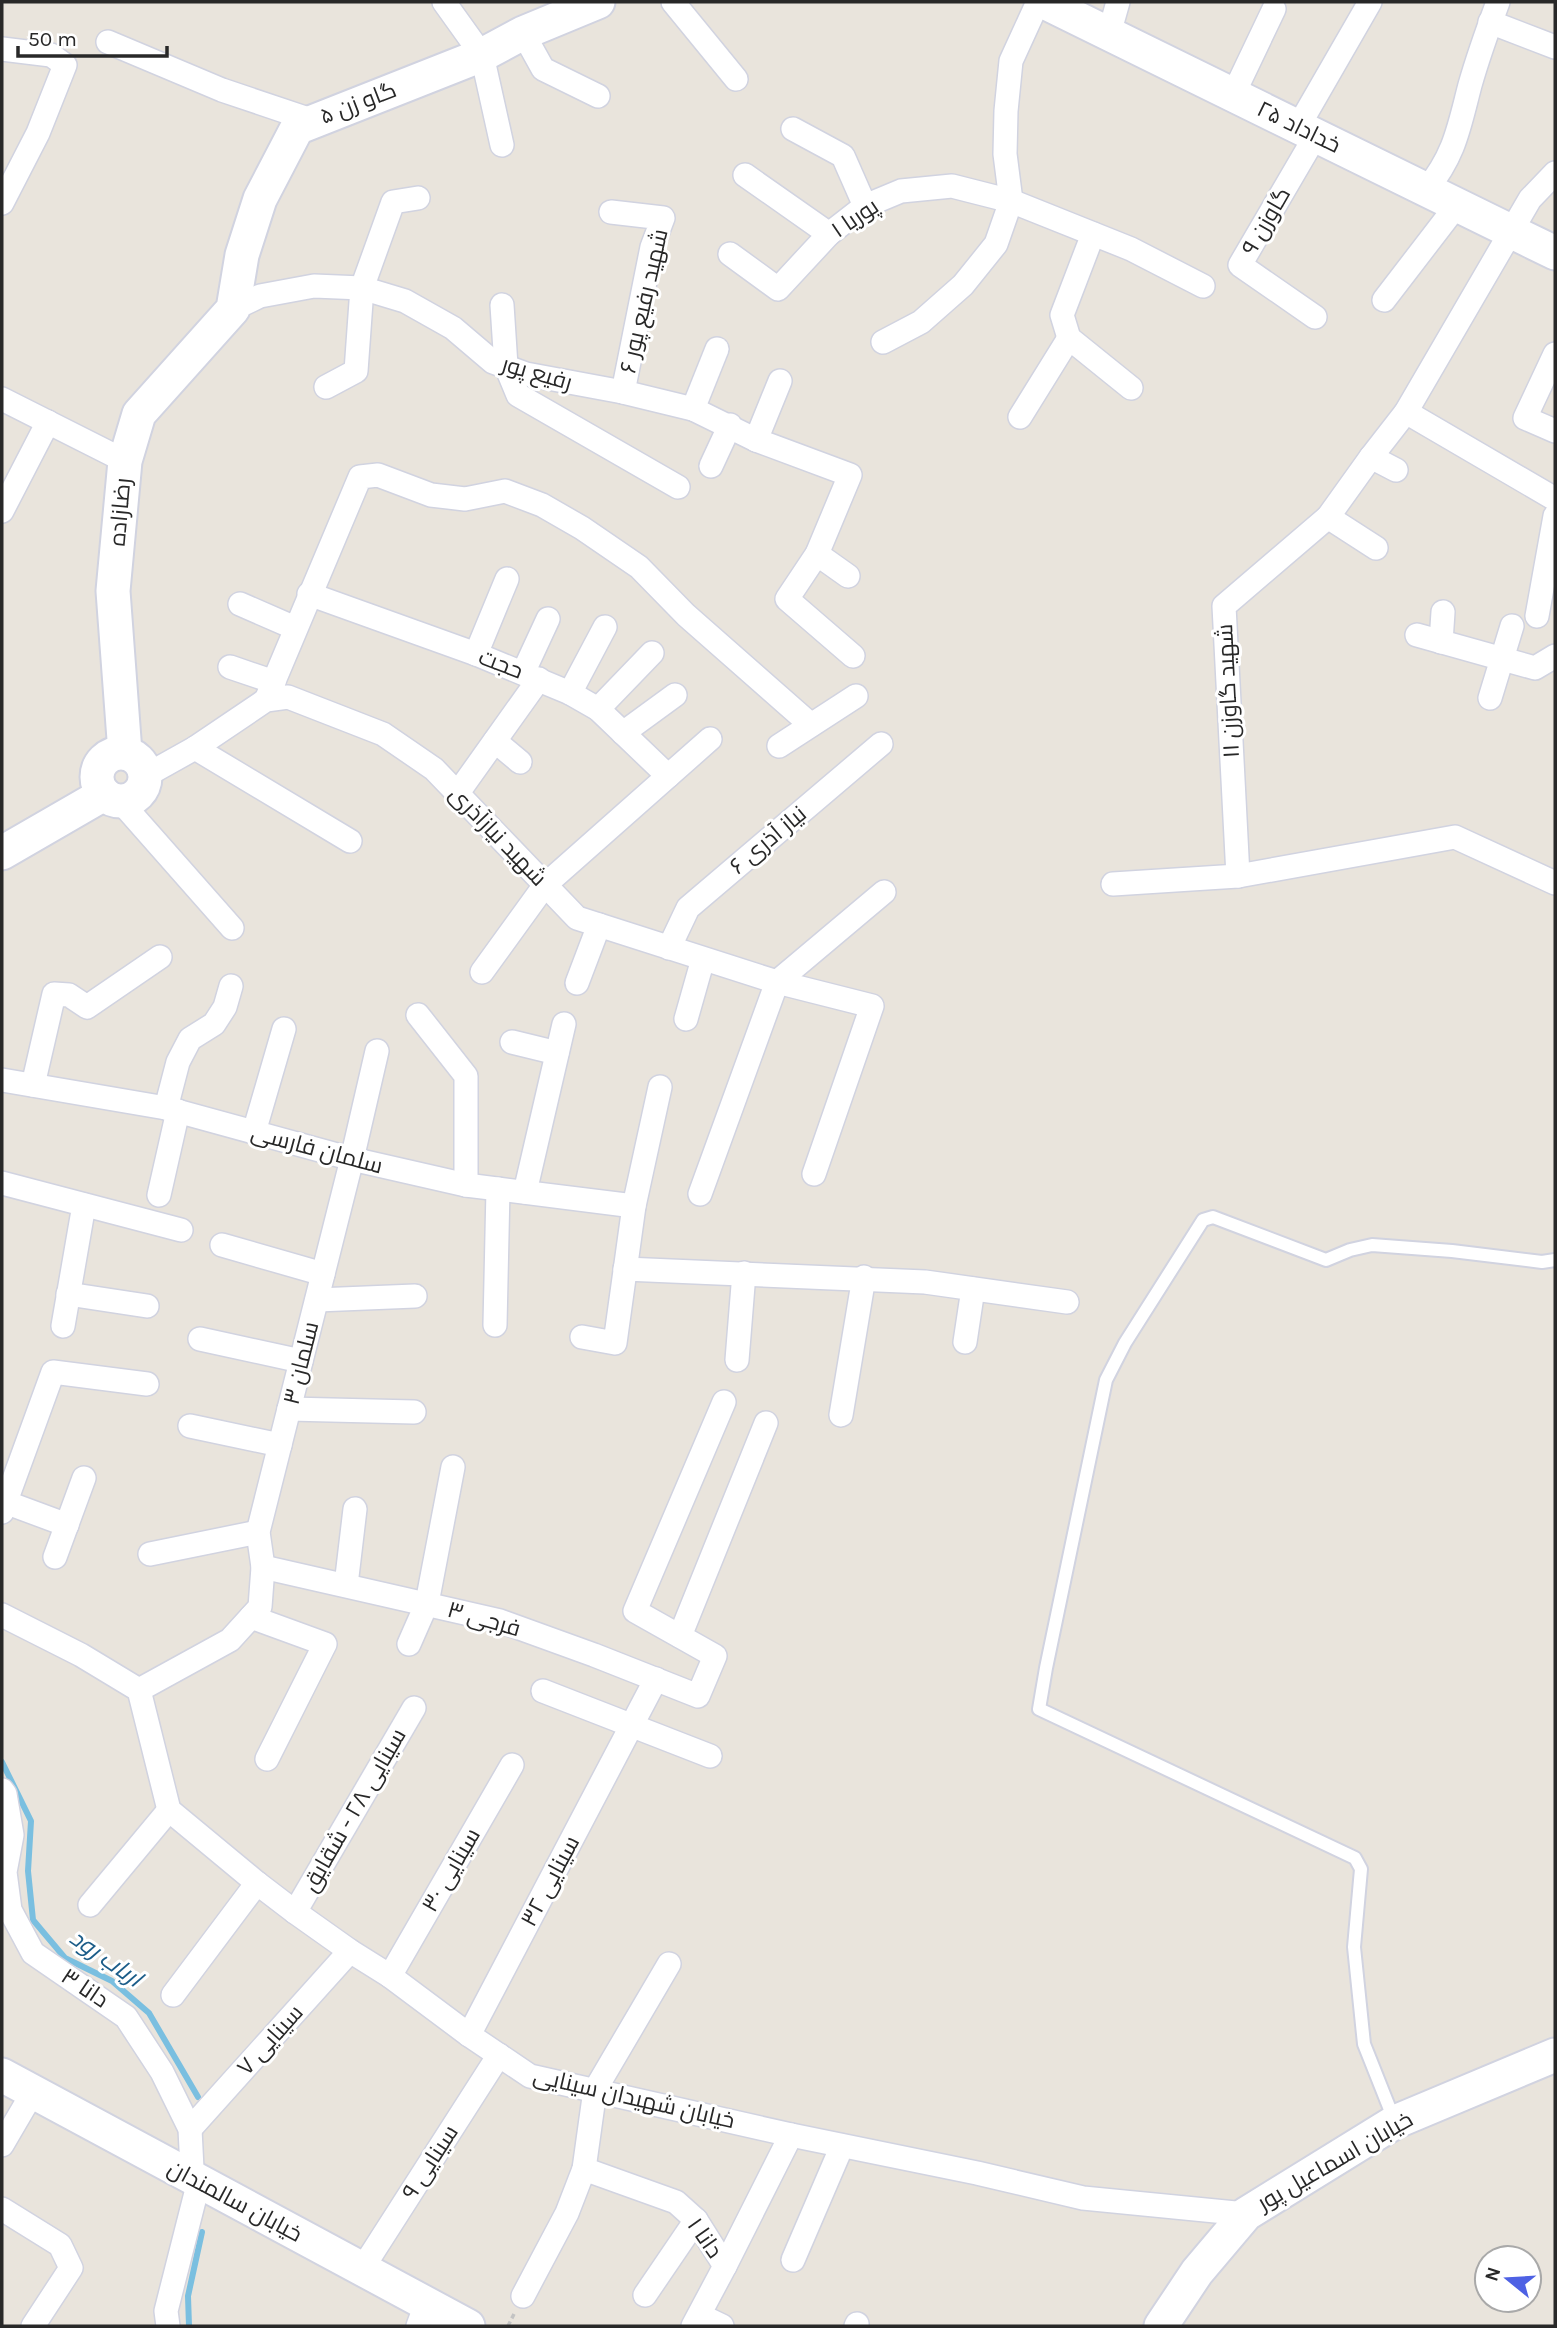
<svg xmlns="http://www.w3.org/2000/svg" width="1557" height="2328" viewBox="0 0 1557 2328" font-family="Karla,Cairo,sans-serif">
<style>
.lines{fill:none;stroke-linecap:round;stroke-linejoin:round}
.stream{stroke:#7abfe0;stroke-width:6}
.lane-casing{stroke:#d1d3e0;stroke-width:16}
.street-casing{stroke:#d1d3e0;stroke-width:26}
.secondary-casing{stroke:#d1d3e0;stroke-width:37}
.path{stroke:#c3c3c3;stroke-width:3.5;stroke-dasharray:5 3.5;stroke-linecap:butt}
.lane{stroke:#fff;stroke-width:12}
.street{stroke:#fff;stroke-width:23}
.secondary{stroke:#fff;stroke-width:33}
.labels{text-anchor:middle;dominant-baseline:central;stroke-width:6;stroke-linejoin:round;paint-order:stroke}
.street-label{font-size:23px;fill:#282828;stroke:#fff}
.water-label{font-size:24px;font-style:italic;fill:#1c5d89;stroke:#fff}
</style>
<rect width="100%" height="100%" fill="#e9e4dc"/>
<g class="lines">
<!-- stream -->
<g class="stream">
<polyline points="2,1762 31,1821 28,1871 33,1920 65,1958 112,1981 149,2013 198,2097"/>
<polyline points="189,2326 188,2296 202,2232"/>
</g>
<defs>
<polyline id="lane" points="1395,2122 1364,2044 1354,1947 1361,1869 1355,1858 1039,1709 1046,1668 1106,1380 1125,1343 1203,1220 1213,1217 1326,1260 1350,1250 1372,1245 1452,1251 1542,1262 1555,1260"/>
<g id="street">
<polyline points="444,2 482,55 502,145"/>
<polyline points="673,2 736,79"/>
<polyline points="1490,22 1555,47"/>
<polyline points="523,33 543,69 598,96"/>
<polyline points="1109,34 1118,2"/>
<polyline points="108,42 222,90 314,121"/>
<polyline points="2,49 51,55 65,65 38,133 2,203"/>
<polyline points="1233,95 1274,9"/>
<polyline points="1298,127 1370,2"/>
<polyline points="793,129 843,156 865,206"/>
<polyline points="745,175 829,234"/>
<path d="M1426 190C1455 155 1459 127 1470 85 1478 57 1488 29 1498 2"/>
<polyline points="611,212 663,218 652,247 623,392"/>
<polyline points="1093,234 1062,315 1069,338 1131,388"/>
<polyline points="730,254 778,289 829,234 865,206 901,191 952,186 1011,201 1131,249 1203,286"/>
<polyline points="1384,300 1457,205"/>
<polyline points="502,305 506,366 518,395 678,487"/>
<polyline points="233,309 260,296 314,286 362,288 405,301 453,328 493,362 526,374 623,392 693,409 756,440 850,475 817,554 787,599 853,656"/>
<polyline points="1315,317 1240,265 1316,135"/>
<polyline points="883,342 921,322 963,285 996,244 1011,201 1005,154 1006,111 1011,61 1038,2"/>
<polyline points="1555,354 1525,418 1555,431"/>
<polyline points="326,387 356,371 362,288 393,202 418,198"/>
<polyline points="2,399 125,461"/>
<polyline points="693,409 717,349"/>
<polyline points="1406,412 1555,499"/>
<polyline points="1020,417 1069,338"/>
<polyline points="756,440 780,381"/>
<polyline points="1371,457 1396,470"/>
<polyline points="711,466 730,425"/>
<polyline points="2,511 48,422"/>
<polyline points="1328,517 1376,548"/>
<polyline points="817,554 848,576"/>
<polyline points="309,594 476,654 570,693 598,709 668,776"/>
<polyline points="240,604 295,628"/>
<polyline points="1537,616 1555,516"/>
<polyline points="1417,635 1535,668 1555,656"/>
<polyline points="1441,642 1443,612"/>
<polyline points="476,654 507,579"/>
<polyline points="230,667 274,682"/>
<polyline points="523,673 548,619"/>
<polyline points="570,693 605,627"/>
<polyline points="1490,698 1512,626"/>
<polyline points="266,700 360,477 378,475 431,495 465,499 505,491 542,505 582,528 639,567 686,615 811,725"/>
<polyline points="598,709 652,653"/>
<polyline points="623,733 675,695"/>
<polyline points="495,741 520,762"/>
<polyline points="779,746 856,696"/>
<polyline points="195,748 350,841"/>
<polyline points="145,776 195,748 266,700 288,697 383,734 434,769 577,918 777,982 872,1006 814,1174"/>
<polyline points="457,794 539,679"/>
<polyline points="120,801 232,928"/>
<polyline points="1238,876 1455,837 1555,883"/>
<polyline points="1113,884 1238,876 1224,606 1328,517 1371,457 1406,412 1530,199 1555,173"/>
<polyline points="669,948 688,908 881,744"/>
<polyline points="482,972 545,885 710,739"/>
<polyline points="577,983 599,925"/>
<polyline points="418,1015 466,1076 466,1185"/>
<polyline points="686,1019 703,959"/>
<polyline points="512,1042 557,1053"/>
<polyline points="2,1080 166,1108 352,1159 466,1185 634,1206"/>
<polyline points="33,1085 54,994 69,995 87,1007 160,957"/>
<polyline points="166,1108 178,1062 190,1039 214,1024 225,1007 231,986"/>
<polyline points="254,1132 284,1029"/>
<polyline points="2,1183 181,1230"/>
<polyline points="525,1192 564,1024"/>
<polyline points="700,1194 777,982 884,892"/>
<polyline points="159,1195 178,1111"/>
<polyline points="222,1245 323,1274"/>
<polyline points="625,1269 925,1282 1067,1302"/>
<polyline points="68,1294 147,1306"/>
<polyline points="317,1300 415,1296"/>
<polyline points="495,1325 498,1189"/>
<polyline points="63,1326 84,1205"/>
<polyline points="582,1337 615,1343 634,1206 660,1087"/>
<polyline points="200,1339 301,1361"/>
<polyline points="965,1342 973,1289"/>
<polyline points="737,1360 744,1273"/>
<polyline points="289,1409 414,1412"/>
<polyline points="841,1415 864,1277"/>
<polyline points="190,1426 280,1445"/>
<polyline points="5,1502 67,1525"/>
<polyline points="2,1512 53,1372 147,1384"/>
<polyline points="150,1554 258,1532"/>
<polyline points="55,1557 84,1478"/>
<polyline points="263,1567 500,1621 594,1655 698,1696 715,1656 635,1611 724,1402"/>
<polyline points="346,1585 355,1509"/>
<polyline points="2,1615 81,1655 139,1690 169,1810 257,1883 295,1912 350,1951 390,1976 469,2035 530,2076 791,2135 977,2173 1083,2198 1246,2214"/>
<polyline points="251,1617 325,1644 267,1759"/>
<polyline points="680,1636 766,1423"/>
<polyline points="409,1644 427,1603 453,1467"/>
<polyline points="139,1690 230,1640 260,1607 263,1567 258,1532 352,1159 377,1051"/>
<polyline points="543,1691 710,1756"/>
<polyline points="2,1790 5,1794 12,1835 5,1872 10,1910 33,1953 126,2017 162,2072 190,2129 192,2169 199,2181 166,2311 168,2326"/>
<polyline points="90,1905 169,1810"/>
<polyline points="295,1912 414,1708"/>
<polyline points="390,1976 512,1765"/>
<polyline points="173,1995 257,1883"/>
<polyline points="469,2035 656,1679"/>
<polyline points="190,2129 350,1951"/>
<polyline points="2,2145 33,2092"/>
<polyline points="584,2169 676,2202 696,2220 725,2266 693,2326"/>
<polyline points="2,2209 60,2245 71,2268 33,2326"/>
<polyline points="793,2260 842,2146"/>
<polyline points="725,2266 791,2135"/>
<polyline points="362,2269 499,2055"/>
<polyline points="645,2295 696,2220"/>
<polyline points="523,2296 567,2213 584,2169 595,2090 669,1964"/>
<polyline points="701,2316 722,2326"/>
<polyline points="418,2326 426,2304"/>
<polyline points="856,2326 857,2324"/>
</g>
<g id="secondary">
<polyline points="1044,2 1555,253"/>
<circle cx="121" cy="777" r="24"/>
<polyline points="125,753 113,591 125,461 139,414 233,309 242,255 260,199 297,128 482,55 523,33 598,2"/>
<polyline points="2,853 104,794"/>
<polyline points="2,2075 468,2326"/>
<polyline points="1161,2326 1197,2272 1246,2214 1395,2122 1555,2055"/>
</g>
</defs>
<!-- lane casing -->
<use href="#lane" class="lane-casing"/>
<!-- street casing -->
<use href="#street" class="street-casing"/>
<!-- secondary casing -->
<use href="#secondary" class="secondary-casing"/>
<!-- path -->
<polyline class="path" points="508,2326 514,2314"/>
<!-- lane -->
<use href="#lane" class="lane"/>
<!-- street -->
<use href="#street" class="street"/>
<!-- secondary -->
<use href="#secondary" class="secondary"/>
</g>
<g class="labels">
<!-- street labels -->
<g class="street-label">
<text transform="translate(358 103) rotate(-21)">گاو زن ۵</text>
<text transform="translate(1299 127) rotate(26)">خداداد ۲۵</text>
<text transform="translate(855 218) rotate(-34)">پوریا ۱</text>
<text transform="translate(1266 221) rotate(-60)">گاوزن ۹</text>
<text transform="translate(644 301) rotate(-77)">شهید رفیع پور ۶</text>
<text transform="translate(537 373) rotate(16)">رفیع پور</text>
<text transform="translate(120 512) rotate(-85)">رضازاده</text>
<text transform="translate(501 664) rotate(21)">حجت</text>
<text transform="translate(1228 691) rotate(-93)">شهید گاوزن ۱۱</text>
<text transform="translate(498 836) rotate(46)">شهید نیازآذری</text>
<text transform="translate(768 840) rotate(-40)">نیاز آذری ۶</text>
<text transform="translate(317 1149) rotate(15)">سلمان فارسی</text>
<text transform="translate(301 1363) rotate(-76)">سلمان ۳</text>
<text transform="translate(484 1619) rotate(16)">فرجی ۳</text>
<text transform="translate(354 1810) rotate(-60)">سینایی ۲۸ - شقایق</text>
<text transform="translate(451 1870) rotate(-60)">سینایی ۳۰</text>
<text transform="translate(550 1881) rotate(-62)">سینایی ۳۲</text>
<text transform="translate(85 1988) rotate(34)">دانا ۳</text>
<text transform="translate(270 2040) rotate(-48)">سینایی ۷</text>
<text transform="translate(634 2098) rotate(13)">خیابان شهیدان سینایی</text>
<text transform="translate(1335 2161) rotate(-30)">خیابان اسماعیل پور</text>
<text transform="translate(430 2162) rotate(-57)">سینایی ۹</text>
<text transform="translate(235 2201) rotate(28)">خیابان سالمندان</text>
<text transform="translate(705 2238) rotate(55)">دانا ۱</text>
</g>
<!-- water labels -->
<g class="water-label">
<text transform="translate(106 1958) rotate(35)">ارباب رود</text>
</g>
</g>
<!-- border -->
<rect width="1557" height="2328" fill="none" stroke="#282828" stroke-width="7"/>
<!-- north arrow -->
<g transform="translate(1508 2279) rotate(288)"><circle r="33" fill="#ffffff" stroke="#a9a9a9" stroke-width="2"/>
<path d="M0-5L12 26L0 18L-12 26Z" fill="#4e61e4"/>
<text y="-10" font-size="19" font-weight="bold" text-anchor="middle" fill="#282828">N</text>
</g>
<!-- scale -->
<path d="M18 46v10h149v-10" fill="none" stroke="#282828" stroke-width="3.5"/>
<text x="28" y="46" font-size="21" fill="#282828" stroke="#ffffff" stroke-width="5" paint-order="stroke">50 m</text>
</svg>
